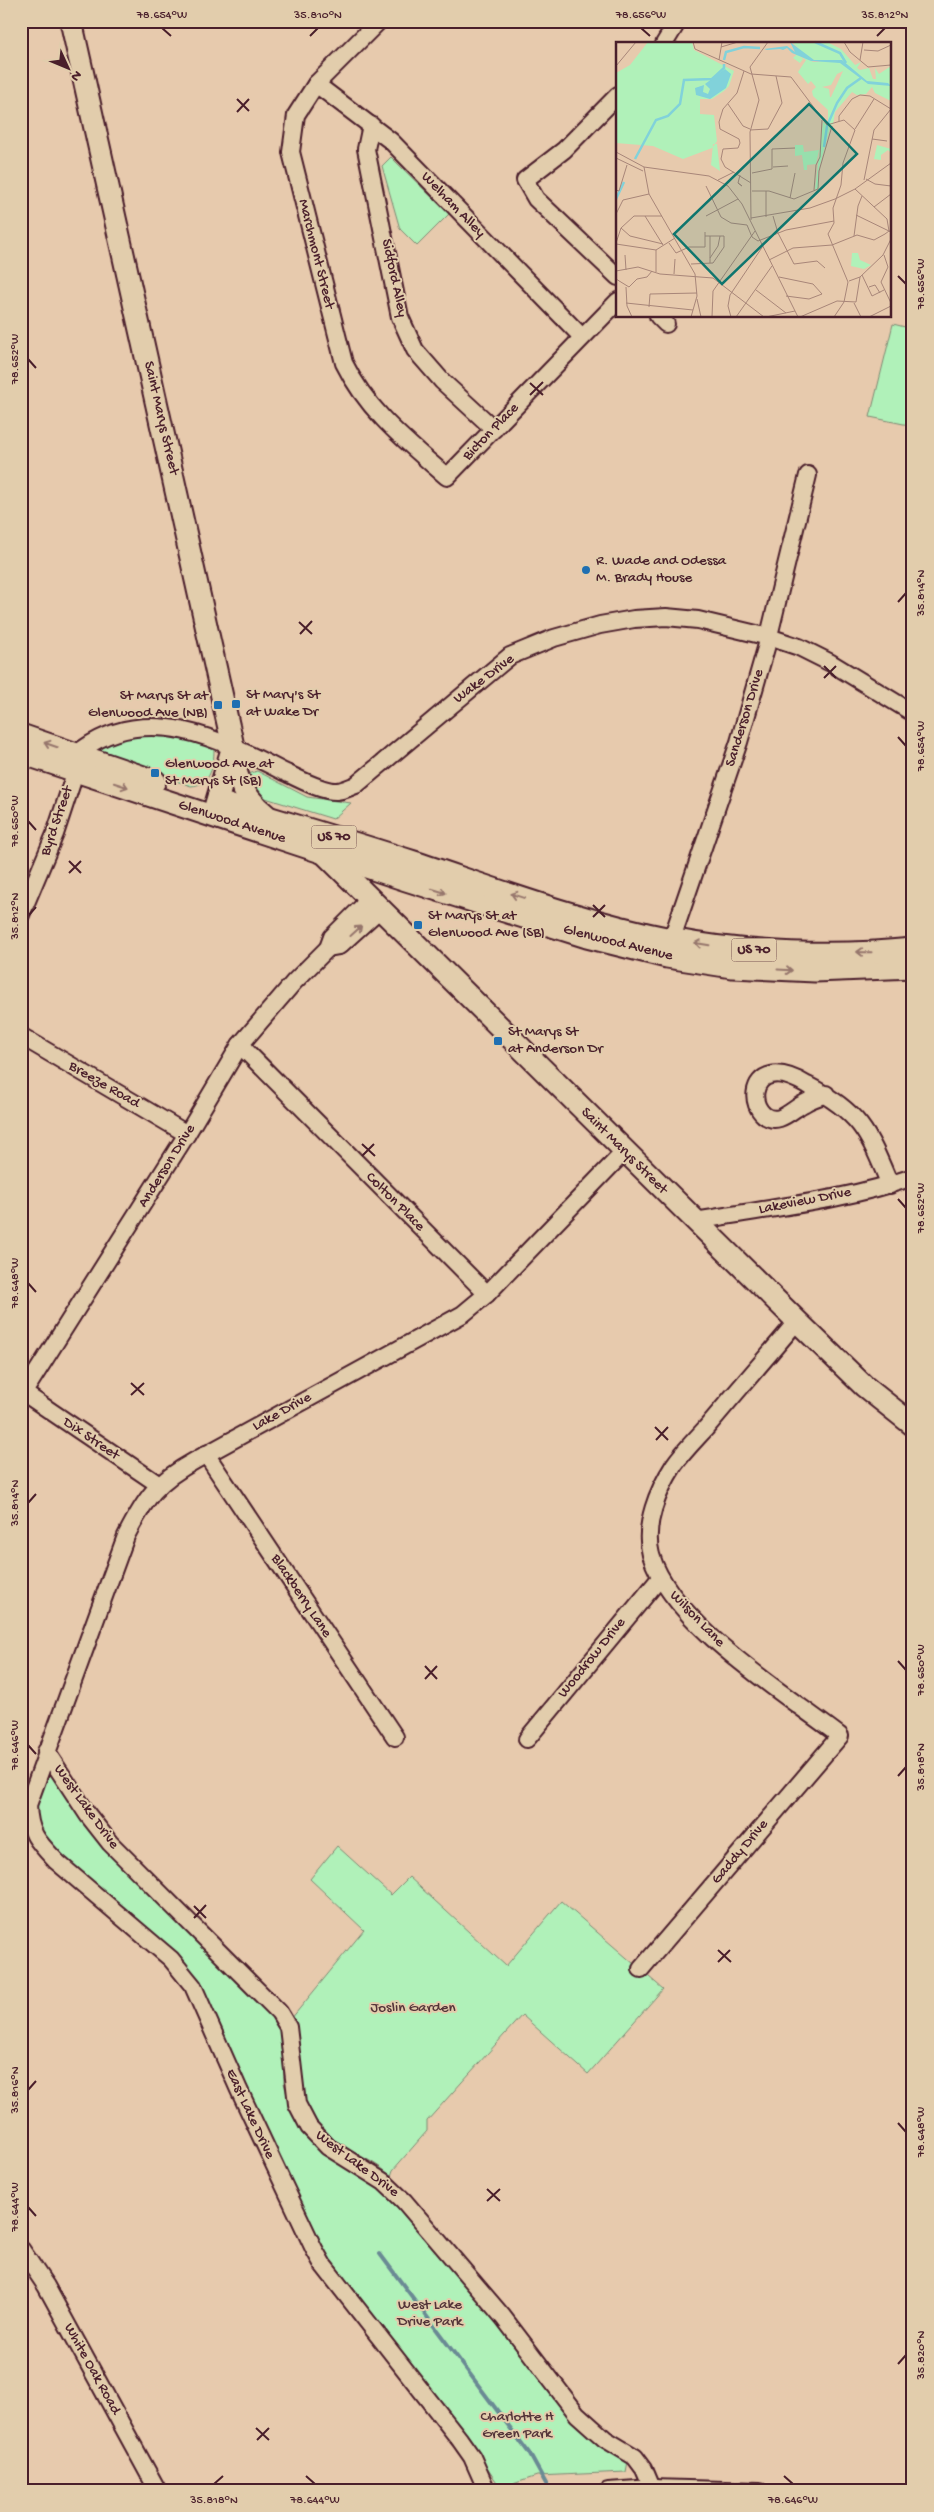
<svg xmlns="http://www.w3.org/2000/svg" width="934" height="2512" viewBox="0 0 934 2512" font-family="'Gochi Hand',sans-serif">
<style>
.green{fill:#b0f1b9;stroke:#7d8872}
.lines{fill:none;stroke-linecap:round;stroke-linejoin:round}
.stream{stroke:#6b8a94;stroke-width:4}
.minor-casing{stroke:#4a1f2b;stroke-width:20}
.major-casing{stroke:#4a1f2b;stroke-width:25}
.minor{stroke:#e2cdac;stroke-width:16}
.major{stroke:#e2cdac;stroke-width:21}
.oneway{stroke:#96766c}
.ticks{fill:none;stroke:#4a1f2b;stroke-width:2}
.poi-dot{fill:#1f6fb2;stroke:#e2cdac;stroke-width:2}
.labels{text-anchor:middle;dominant-baseline:central;stroke-width:4;stroke-linejoin:round;paint-order:stroke}
.shield{fill:#e2cdac;stroke:#785352;stroke-width:1}
.shield-label{font-size:14px;font-weight:bold;fill:#4a1f2b}
.street-label{font-size:15px;fill:#4a1f2b;stroke:#e2cdac}
.poi-label{font-size:15px;fill:#4a1f2b;stroke:#e2cdac;text-anchor:start}
.park-label{font-size:15px;fill:#543439;stroke:#e2cdac}
.inset-river{fill:none;stroke:#81d2da;stroke-width:2.5}
.inset-road{fill:none;stroke:#a88679;stroke-width:1}
.view{fill:#0f766e;fill-opacity:0.15;stroke:#0f766e;stroke-width:2.5}
.inset-edge{fill:none;stroke:#4a1f2b;stroke-width:2.5}
.neatline{fill:none;stroke:#4a1f2b;stroke-width:2}
.ticks-label{font-size:12px;text-anchor:middle;fill:#4a1f2b}
</style>
<rect width="100%" height="100%" fill="#e7caad"/>
<filter id="ink" filterUnits="userSpaceOnUse"><feTurbulence type="fractalNoise" baseFrequency=".02" numOctaves="2"/><feDisplacementMap in="SourceGraphic" scale="10" xChannelSelector="R" yChannelSelector="G"/><feConvolveMatrix kernelMatrix="1 2 1 2 8 2 1 2 1" color-interpolation-filters="sRGB"/></filter>
<g filter="url(#ink)">
<!-- green -->
<g class="green">
<polygon points="391,157 449,214 417,246 400,229 382,166"/>
<polygon points="893,324 913,329 913,426 870,417"/>
<path d="M141 734 181 735 214 749C214 765 211 785 191 786L98 755 95 747Z"/>
<polygon points="257,771 307,797 351,803 333,819 259,796 246,775"/>
<polygon points="54,1775 276,2020 282,2035 284,2083 289,2103 302,2131 321,2149 383,2188 493,2317 529,2363 628,2461 626,2472 537,2476 501,2488 429,2386 327,2255 163,1943 39,1835 32,1823 43,1776"/>
<path d="M337 1846 391 1895 409 1877 506 1966 561 1901 663 1989 588 2074 522 2015 427 2121V2131L393 2170 391 2176C373 2159 350 2153 330 2138 293 2109 297 2062 291 2019L364 1930 310 1879Z"/>
</g>
<g class="lines">
<!-- stream -->
<polyline class="stream" points="380,2254 529,2453 550,2491"/>
<defs>
<g id="minor">
<path d="M379 21 316 84 296 115 291 152 344 363C368 412 407 442 447 477L618 301"/>
<polyline points="664,44 678,21"/>
<polyline points="316,84 391,141 582,337"/>
<polyline points="618,95 564,150 525,180 536,199 618,277"/>
<polyline points="371,125 366,149 400,317 415,350 442,381 494,429"/>
<polyline points="658,316 666,324"/>
<path d="M21 915 55 834 83 749C149 702 221 740 284 772 298 778 322 792 337 791 343 791 350 787 356 785L510 656 554 638 600 625 634 619 666 617 698 620 769 637 799 647 831 663 913 713"/>
<polyline points="328,948 339,946 381,908"/>
<polyline points="668,950 739,742 766,648 808,475"/>
<polyline points="21,1036 187,1134"/>
<polyline points="240,1045 487,1294"/>
<path d="M826 1094C819 1097 811 1099 805 1103 793 1108 779 1127 764 1115 751 1104 752 1079 771 1075 783 1072 797 1079 807 1085 860 1112 868 1132 890 1185"/>
<path d="M695 1221C767 1208 844 1201 913 1177"/>
<polyline points="24,1393 158,1484"/>
<polyline points="21,1397 187,1134 240,1045 294,982 328,948 332,937 363,906 366,897"/>
<polyline points="206,1454 395,1737"/>
<polyline points="527,1739 660,1578"/>
<polyline points="46,1751 88,1815 110,1843 279,2012 288,2027 297,2104 309,2127 328,2147 384,2182 404,2201 503,2317 577,2414 605,2439 635,2457 644,2469 652,2488"/>
<path d="M641 1969 840 1736C784 1693 671 1623 651 1555 643 1525 658 1490 674 1465 683 1452 695 1440 706 1428 736 1392 767 1357 797 1321"/>
<polyline points="21,2249 46,2286 158,2491"/>
<path d="M487 2491 472 2457 460 2440 323 2265 314 2249 239 2090 193 1986 171 1959 57 1862C38 1842 29 1834 28 1805L126 1536C146 1497 156 1482 196 1460L463 1314 487 1294 624 1152"/>
<polyline points="608,2491 652,2488 760,2491"/>
</g>
<g id="major">
<polyline points="71,21 233,746 213,814"/>
<polyline points="21,735 155,781"/>
<path d="M233 751C234 777 246 799 266 815"/>
<polyline points="21,753 406,880 587,937 667,957 732,967 815,971 913,967"/>
<path d="M222 803C286 823 350 841 414 862 498 890 584 922 671 939 747 954 836 957 913 949"/>
<polyline points="326,855 797,1321 864,1386 913,1425"/>
</g>
</defs>
<!-- minor casing -->
<use href="#minor" class="minor-casing"/>
<!-- major casing -->
<use href="#major" class="major-casing"/>
<!-- minor -->
<use href="#minor" class="minor"/>
<!-- major -->
<use href="#major" class="major"/>
</g>
<!-- one-way arrows -->
<defs><path id="oneway-shaft" d="M-6 0H5M1.5-3L5.5 0L1.5 3" fill="none" stroke-width="1.6" stroke-linecap="round" stroke-linejoin="round" transform="scale(1.25)"/></defs>
<g class="oneway">
<use href="#oneway-shaft" transform="translate(51 745) rotate(-161)"/>
<use href="#oneway-shaft" transform="translate(121 785) rotate(18)"/>
<use href="#oneway-shaft" transform="translate(439 891) rotate(17)"/>
<use href="#oneway-shaft" transform="translate(518 896) rotate(-162)"/>
<use href="#oneway-shaft" transform="translate(356 931) rotate(-42)"/>
<use href="#oneway-shaft" transform="translate(702 944) rotate(-171)"/>
<use href="#oneway-shaft" transform="translate(864 952) rotate(-179)"/>
<use href="#oneway-shaft" transform="translate(785 970) rotate(3)"/>
</g>
</g>
<!-- ticks -->
<path class="ticks" d="M162 28 171 36M641 28 650 36M310 36 318 28M877 36 885 28M237 99 249 111M237 112 249 99M898 276 906 284M28 359 36 368M530 383 543 395M530 395 543 382M898 602 906 593M299 622 312 634M300 634 312 621M824 666 836 678M824 678 836 666M898 737 906 746M28 821 36 830M69 861 81 873M69 873 81 861M593 905 605 917M28 916 36 907M593 917 605 905M362 1144 375 1156M362 1156 374 1144M898 1199 906 1208M28 1283 36 1292M131 1383 144 1395M131 1395 144 1383M655 1427 668 1440M656 1440 668 1427M28 1503 36 1494M898 1661 906 1670M425 1666 437 1679M425 1679 437 1666M28 1745 36 1754M898 1776 906 1767M194 1906 206 1918M194 1918 206 1905M718 1950 731 1962M718 1962 730 1950M28 2090 36 2081M898 2123 906 2132M487 2189 500 2201M487 2201 500 2189M28 2207 36 2216M898 2364 906 2355M256 2428 269 2440M257 2440 269 2428M306 2476 315 2484M784 2476 793 2484M214 2484 223 2476"/>
<!-- markers -->
<g class="poi-dot">
<circle cx="586" cy="570" r="5"/>
<rect x="231" y="699" width="10" height="10" rx="2.5"/>
<rect x="213" y="700" width="10" height="10" rx="2.5"/>
<rect x="150" y="768" width="10" height="10" rx="2.5"/>
<rect x="413" y="920" width="10" height="10" rx="2.5"/>
<rect x="493" y="1036" width="10" height="10" rx="2.5"/>
</g>
<g class="labels">
<!-- shield labels -->
<g class="shield">
<rect x="311.5" y="825.5" width="45" height="23" rx="4"/>
<rect x="731.5" y="938.5" width="45" height="23" rx="4"/>
</g>
<g class="shield-label">
<text x="334" y="837">US 70</text>
<text x="754" y="950">US 70</text>
</g>
<!-- street labels -->
<g class="street-label">
<text transform="translate(453 205) rotate(46)">Welham Alley</text>
<text transform="translate(316 254) rotate(76)">Marchmont Street</text>
<text transform="translate(394 278) rotate(78)">Sidford Alley</text>
<text transform="translate(161 418) rotate(77)">Saint Marys Street</text>
<text transform="translate(491 432) rotate(-46)">Bicton Place</text>
<text transform="translate(484 679) rotate(-37)">Wake Drive</text>
<text transform="translate(745 718) rotate(-73)">Sanderson Drive</text>
<text transform="translate(57 821) rotate(-71)">Byrd Street</text>
<text transform="translate(232 822) rotate(18)">Glenwood Avenue</text>
<text transform="translate(618 943) rotate(14)">Glenwood Avenue</text>
<text transform="translate(104 1085) rotate(30)">Breeze Road</text>
<text transform="translate(624 1151) rotate(45)">Saint Marys Street</text>
<text transform="translate(167 1166) rotate(-58)">Anderson Drive</text>
<text transform="translate(805 1201) rotate(-11)">Lakeview Drive</text>
<text transform="translate(395 1202) rotate(45)">Colton Place</text>
<text transform="translate(282 1412) rotate(-29)">Lake Drive</text>
<text transform="translate(91 1439) rotate(34)">Dix Street</text>
<text transform="translate(301 1596) rotate(56)">Blackberry Lane</text>
<text transform="translate(697 1619) rotate(46)">Wilson Lane</text>
<text transform="translate(592 1658) rotate(-51)">Woodrow Drive</text>
<text transform="translate(86 1807) rotate(54)">West Lake Drive</text>
<text transform="translate(740 1852) rotate(-50)">Gaddy Drive</text>
<text transform="translate(250 2114) rotate(65)">East Lake Drive</text>
<text transform="translate(357 2164) rotate(37)">West Lake Drive</text>
<text transform="translate(92 2369) rotate(61)">White Oak Road</text>
</g>
<!-- poi labels -->
<g class="poi-label">
<text x="596" y="561">R. Wade and Odessa<tspan x="596" dy="17">M. Brady House</tspan></text>
<text x="246" y="695">St Mary's St<tspan x="246" dy="17">at Wake Dr</tspan></text>
<text x="208" y="696" text-anchor="end">St Marys St at<tspan x="208" dy="17">Glenwood Ave (NB)</tspan></text>
<text x="165" y="764">Glenwood Ave at<tspan x="165" dy="17">St Marys St (SB)</tspan></text>
<text x="428" y="916">St Marys St at<tspan x="428" dy="17">Glenwood Ave (SB)</tspan></text>
<text x="508" y="1032">St Marys St<tspan x="508" dy="17">at Anderson Dr</tspan></text>
</g>
<!-- park labels -->
<g class="park-label">
<text x="413" y="2008">Joslin Garden</text>
<text x="430" y="2305">West Lake<tspan x="430" dy="17">Drive Park</tspan></text>
<text x="517" y="2417">Charlotte H<tspan x="517" dy="17">Green Park</tspan></text>
</g>
</g>
<!-- overview -->
<g transform="translate(616 42)">
<rect width="275" height="275" fill="#e7caad"/>
<path d="M32 0H76L78 8 118 29 113 44 108 49 96 57H84V72L98 73 101 99 96 106 67 117 37 104 0 101V31L14 23ZM176 0H211L225 7 239 23 245 20 241 26 244 28 253 26 257 37H260L259 26 263 32 275 24V59L259 51 256 45 250 52 241 53 236 50 219 70 217 83 212 82V68L197 54 196 49 200 45 195 39 192 42 182 30 190 18 183 13 187 17 184 21 177 16 182 11 197 20H205L192 16ZM227 29 215 55H214L213 47 206 45 215 43 221 32ZM207 80 214 86 202 130 203 145 199 148ZM97 102H101L104 129 95 123ZM179 103H187L188 110 203 108 200 122 191 123V128H188L186 113 179 114ZM261 103 275 107 274 110 272 108 265 113V118L258 117ZM236 211H242L244 218 255 223 248 227 235 224Z" fill="#b0f1b9" fill-rule="evenodd"/>
<path d="M174 0 198 18H226L251 39 272 41 275 44 252 42 224 21 195 19 176 11 171 6 167 8 164 7 151 8 148 7 171 4 179 10ZM109 27 115 32 110 46 94 57 80 53 79 46 88 43 87 50 92 52 94 47 89 42Z" fill="#81d2da"/>
<path class="inset-river" d="M199 0 224 11 230 21M108 18 110 10 128 5 144 6M208 105 211 84 221 61 231 46 245 36M19 117 40 78 52 74 64 62 68 38 96 37 108 26V22M0 157 8 140"/>
<path class="inset-road" d="M77 0 79 7 135 32 175 35 211 83 228 78 239 88 227 121 225 143 217 166 218 181 212 192 232 240 228 260 218 275M228 0 234 10 252 25 275 23M105 5 122 0M248 8 262 9 275 3M103 18 106 0M244 18 247 0M0 24 20 0M128 29 121 51 107 67 103 80 104 87 123 97 124 101 122 106 107 107 105 117 109 125 135 141M112 62 127 84 134 87M223 79V74L236 57 244 53 254 54 275 67 258 88 248 138M239 87 258 57M134 88 152 87 166 61 160 34M256 97 271 99M0 110 28 125 93 134 112 144 126 162 182 275M0 116 27 129M28 125 33 152 79 232 81 254 75 275M157 125 172 124M136 131 156 127V107L179 106M250 137 259 142 275 144M102 138 118 130M122 141 126 144 122 141 124 133M90 144 105 175 115 181 131 183 136 195 142 199 170 188 218 179M0 148 3 149 11 123M198 148 200 123 204 115 206 78M136 149H153L178 157 202 147 203 129 216 84M174 156 179 131M258 165 275 152M0 172 7 158 33 152M240 173 275 190M29 174 47 203M90 174 122 157M157 174 162 191 178 222 201 219 209 226M150 175V149M135 176 194 166 219 157 239 147 275 121M135 178 134 90 143 58 134 25 152 0M5 186 14 194 47 202M94 194V221M238 194 242 164 246 154M0 201 5 186 18 174H46M53 201 60 211 73 205H89V190M0 202 40 208 59 196M9 213 10 228M268 213 272 225 265 240 275 261M94 216 102 204 104 194M153 218 177 206 216 203 241 193 258 198 269 192 273 189 271 177 239 147M75 222 97 221 108 205V194H89M0 229 22 225 44 232 97 236 148 275M40 230V208M58 232 59 217M246 233 256 254 268 248M163 235 197 242 206 252 193 257 170 254M0 237 13 245 21 237 31 235 36 229M233 239 244 235 267 213 275 197M10 245 11 264 16 275M253 245 259 243 264 251M140 248 170 271M81 257 85 275M10 261 77 268M238 261 245 275M33 265 34 252 81 251M96 275 97 249 139 189M115 275 112 264 114 253 147 204M120 275 156 224M150 275 179 269M184 275 221 259 240 260 244 235M253 275 275 264"/>
<path class="view" d="M193 62 241 112 106 242 58 192Z"/>
<rect width="275" height="275" class="inset-edge"/>
</g>
<!-- margin -->
<rect width="934" height="2512" fill="none" stroke="#e2cdac" stroke-width="55"/>
<!-- north arrow -->
<g transform="translate(68 68) rotate(134)" stroke="#e2cdac" stroke-width="4" paint-order="stroke">
<path d="M0-4L9 19L0 12L-9 19Z" fill="#4a1f2b"/>
<text y="-8" font-size="14" font-weight="bold" text-anchor="middle" fill="#4a1f2b">N</text>
</g>
<rect x="28" y="28" width="878" height="2456" class="neatline"/>
<g class="ticks-label">
<text x="162" y="18">78.654°W</text>
<text x="318" y="18">35.810°N</text>
<text x="641" y="18">78.656°W</text>
<text x="885" y="18">35.812°N</text>
<text transform="translate(920 284) rotate(-90)" y="4">78.656°W</text>
<text transform="translate(14 359) rotate(-90)" y="4">78.652°W</text>
<text transform="translate(920 593) rotate(-90)" y="4">35.814°N</text>
<text transform="translate(920 746) rotate(-90)" y="4">78.654°W</text>
<text transform="translate(14 821) rotate(-90)" y="4">78.650°W</text>
<text transform="translate(14 916) rotate(-90)" y="4">35.812°N</text>
<text transform="translate(920 1208) rotate(-90)" y="4">78.652°W</text>
<text transform="translate(14 1283) rotate(-90)" y="4">78.648°W</text>
<text transform="translate(14 1503) rotate(-90)" y="4">35.814°N</text>
<text transform="translate(920 1670) rotate(-90)" y="4">78.650°W</text>
<text transform="translate(14 1745) rotate(-90)" y="4">78.646°W</text>
<text transform="translate(920 1767) rotate(-90)" y="4">35.818°N</text>
<text transform="translate(14 2090) rotate(-90)" y="4">35.816°N</text>
<text transform="translate(920 2132) rotate(-90)" y="4">78.648°W</text>
<text transform="translate(14 2207) rotate(-90)" y="4">78.644°W</text>
<text transform="translate(920 2355) rotate(-90)" y="4">35.820°N</text>
<text x="214" y="2503">35.818°N</text>
<text x="315" y="2503">78.644°W</text>
<text x="793" y="2503">78.646°W</text>
</g>
</svg>
